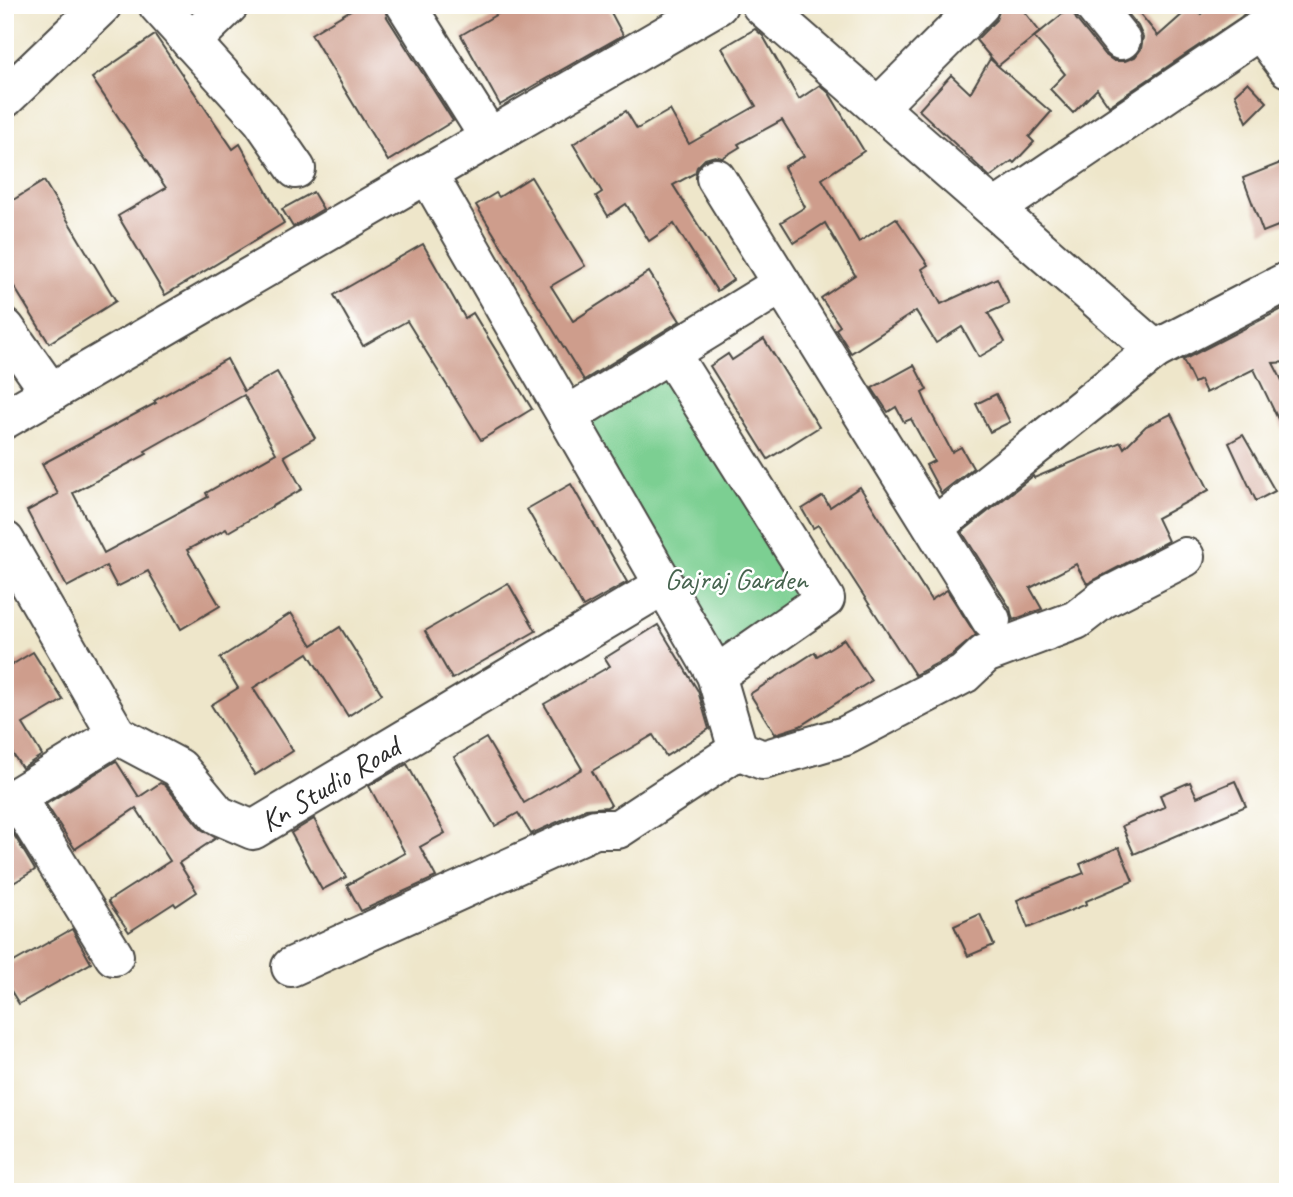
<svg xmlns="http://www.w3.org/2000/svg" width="1293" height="1197" viewBox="0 0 1293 1197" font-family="Caveat,sans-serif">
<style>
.green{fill:#7bcf92;stroke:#537d5e;stroke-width:2}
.building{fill:#ce9d8c;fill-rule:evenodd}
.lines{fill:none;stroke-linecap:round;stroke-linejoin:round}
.minor-casing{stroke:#484743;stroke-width:42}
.minor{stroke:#fff;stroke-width:38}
.labels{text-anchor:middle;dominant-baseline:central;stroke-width:5;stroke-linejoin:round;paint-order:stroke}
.park-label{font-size:30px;fill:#47644f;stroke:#fff}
.street-label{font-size:30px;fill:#2b2b2b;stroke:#fff}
</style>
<rect width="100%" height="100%" fill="#fff"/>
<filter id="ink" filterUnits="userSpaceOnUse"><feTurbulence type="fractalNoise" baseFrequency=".0143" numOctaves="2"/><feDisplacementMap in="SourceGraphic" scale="14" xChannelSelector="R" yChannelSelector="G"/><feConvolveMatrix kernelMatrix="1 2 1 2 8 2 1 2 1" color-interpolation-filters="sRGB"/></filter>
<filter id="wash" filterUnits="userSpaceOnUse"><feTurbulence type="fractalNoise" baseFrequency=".00686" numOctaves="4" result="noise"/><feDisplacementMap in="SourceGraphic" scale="28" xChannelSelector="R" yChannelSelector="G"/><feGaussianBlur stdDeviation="1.57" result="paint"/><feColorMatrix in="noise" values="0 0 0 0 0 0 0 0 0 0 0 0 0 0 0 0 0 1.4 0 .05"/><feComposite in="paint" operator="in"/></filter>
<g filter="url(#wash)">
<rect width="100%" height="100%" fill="#eee6ca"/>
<!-- green -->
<polygon class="green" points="670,353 825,599 716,675 567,416"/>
<g id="blocks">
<!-- building -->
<g class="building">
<polygon points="359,5 384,5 387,17 453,121 388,161 311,34"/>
<polygon points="513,5 607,5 623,35 500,105 461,35"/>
<polygon points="1001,5 1019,5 1040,32 998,66 1051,112 1029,137 1034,142 1014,163 1012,161 990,177 919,110 951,75 970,93 990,59 998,66 976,40 996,20"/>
<polygon points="1121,5 1133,5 1158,36 1193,5 1201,14 1211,5 1254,5 1241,17 1109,106 1097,89 1073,113 1050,89 1065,74 1034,37 1071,7 1076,19 1104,54 1114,61 1125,61 1135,57 1141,49 1143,37 1138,26"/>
<polygon points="755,29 763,36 799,99 820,85 829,93 864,151 822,179 859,242 896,218 928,265 922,269 941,304 997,278 1009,304 988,313 1005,342 979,357 962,327 936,343 916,311 851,353 836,329 840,326 821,298 855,275 825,223 794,243 781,222 805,207 784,167 804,156 782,120 738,144 740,147 722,158 715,156 705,159 697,167 695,173 673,185 733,280 717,291 674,224 649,241 626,204 608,216 596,196 602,192 573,144 626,111 637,129 670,110 689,144 756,106 722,48"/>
<polygon points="155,35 233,149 240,144 284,223 165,295 118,216 166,188 92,78"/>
<polygon points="1248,82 1267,102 1247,122 1235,94"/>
<polygon points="1288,160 1288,222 1263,232 1243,178"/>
<polygon points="531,177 585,266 551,286 573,321 649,272 680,321 584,380 476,205 496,193 499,197"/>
<polygon points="44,181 116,301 49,343 5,272 5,205"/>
<polygon points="313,192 323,209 293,227 282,209"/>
<polygon points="423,244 465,318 473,313 532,409 481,440 407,321 363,346 334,295"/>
<polygon points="1288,306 1288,362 1273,363 1288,392 1288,440 1254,369 1206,393 1200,380 1194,383 1183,360"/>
<polygon points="764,339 819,427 768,459 710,366 728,354 732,360"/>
<path d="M227 359 244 391 277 372 315 438 284 456 302 489 228 532 226 529 187 550 220 606 181 629 148 571 117 587 106 566 67 587 27 511 58 494 42 464 156 403 154 401ZM244 395 276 453 206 493 208 497 104 553 73 493 147 454 145 451Z"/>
<polygon points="914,365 927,390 922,393 929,409 952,452 961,447 973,468 941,493 926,465 934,461 911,419 904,422 896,407 888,412 872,388"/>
<polygon points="996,394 1010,422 990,432 976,404"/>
<polygon points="1171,414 1209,490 1157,518 1168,541 1087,584 1076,564 1030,588 1042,609 1013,620 1010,608 962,532 1033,476 1034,478 1121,442 1124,448 1146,426"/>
<polygon points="1243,435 1275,491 1256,501 1229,443"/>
<polygon points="571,484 627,582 583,607 527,509"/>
<polygon points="860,487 931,600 947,590 976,635 951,656 915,675 818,525 813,528 802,509 823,496 830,507"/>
<polygon points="508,583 536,631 452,679 425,631"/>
<polygon points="291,613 312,645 340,627 382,694 348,716 308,653 253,688 293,751 255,775 211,705 238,688 220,658"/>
<polygon points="658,625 698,691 709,729 666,756 653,735 592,771 611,805 607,807 586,809 531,834 518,813 495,826 454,757 486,738 524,803 582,769 544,704 610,666 605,658"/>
<polygon points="844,639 871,681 800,726 775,734 750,694 815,652 817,656"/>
<polygon points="33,652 63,700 23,724 42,755 22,768 5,742 5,669"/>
<polygon points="116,761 139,797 160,783 165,785 201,829 216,838 179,863 197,892 176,906 174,903 129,932 108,901 170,861 136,808 75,849 46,804"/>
<polygon points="407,764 445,833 420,847 436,877 361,911 347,885 405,853 369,786"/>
<polygon points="1235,781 1246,806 1134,854 1122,826 1165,807 1160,795 1190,782 1197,797"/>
<polygon points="314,819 346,877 322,890 291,833"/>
<polygon points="8,825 35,870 5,888 5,826"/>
<polygon points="1119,847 1133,881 1086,901 1087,904 1028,928 1017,900 1084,873 1080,864"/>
<polygon points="980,914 994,945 968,956 954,926"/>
<polygon points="72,929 91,963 19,1004 5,981 5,967"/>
</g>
</g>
</g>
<g filter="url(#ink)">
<use href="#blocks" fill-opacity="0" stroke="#484743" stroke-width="2"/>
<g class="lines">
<defs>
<g id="minor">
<polyline points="158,5 262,120 296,169"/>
<polyline points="406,5 489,137"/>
<polyline points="761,5 1155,350 1288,281"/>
<polyline points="1093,5 1121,40"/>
<polyline points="1260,30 1288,68"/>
<polyline points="191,42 229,5"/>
<polyline points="5,98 102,5"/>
<polyline points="878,107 980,5"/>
<polyline points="427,173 716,675 738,750"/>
<polyline points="716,178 991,620"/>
<polyline points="995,209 1288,11"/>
<polyline points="5,328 51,393"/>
<polyline points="670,353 825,599 716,675"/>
<polyline points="567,416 782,284"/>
<polyline points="5,419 718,5"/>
<polyline points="934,527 1155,350"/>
<polyline points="5,541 117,735"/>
<path id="s1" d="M117 735 179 768 218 815 253 830 664 585"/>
<polyline points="738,750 763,760 845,736 964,674 985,654 1076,620 1103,599 1185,557"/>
<polyline points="16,797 114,956"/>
<polyline points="5,804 117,735"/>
<polyline points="291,967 595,829 618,829 738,750"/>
</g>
</defs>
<!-- minor casing -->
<use href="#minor" class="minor-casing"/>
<!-- minor -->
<use href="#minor" class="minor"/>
</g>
</g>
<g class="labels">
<!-- park labels -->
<g class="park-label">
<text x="736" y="579">Gajraj Garden</text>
</g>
<!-- street labels -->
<g class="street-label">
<text stroke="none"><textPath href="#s1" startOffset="259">Kn Studio Road</textPath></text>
</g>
</g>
<!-- margin -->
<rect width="1293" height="1197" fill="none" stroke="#fff" stroke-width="28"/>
</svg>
